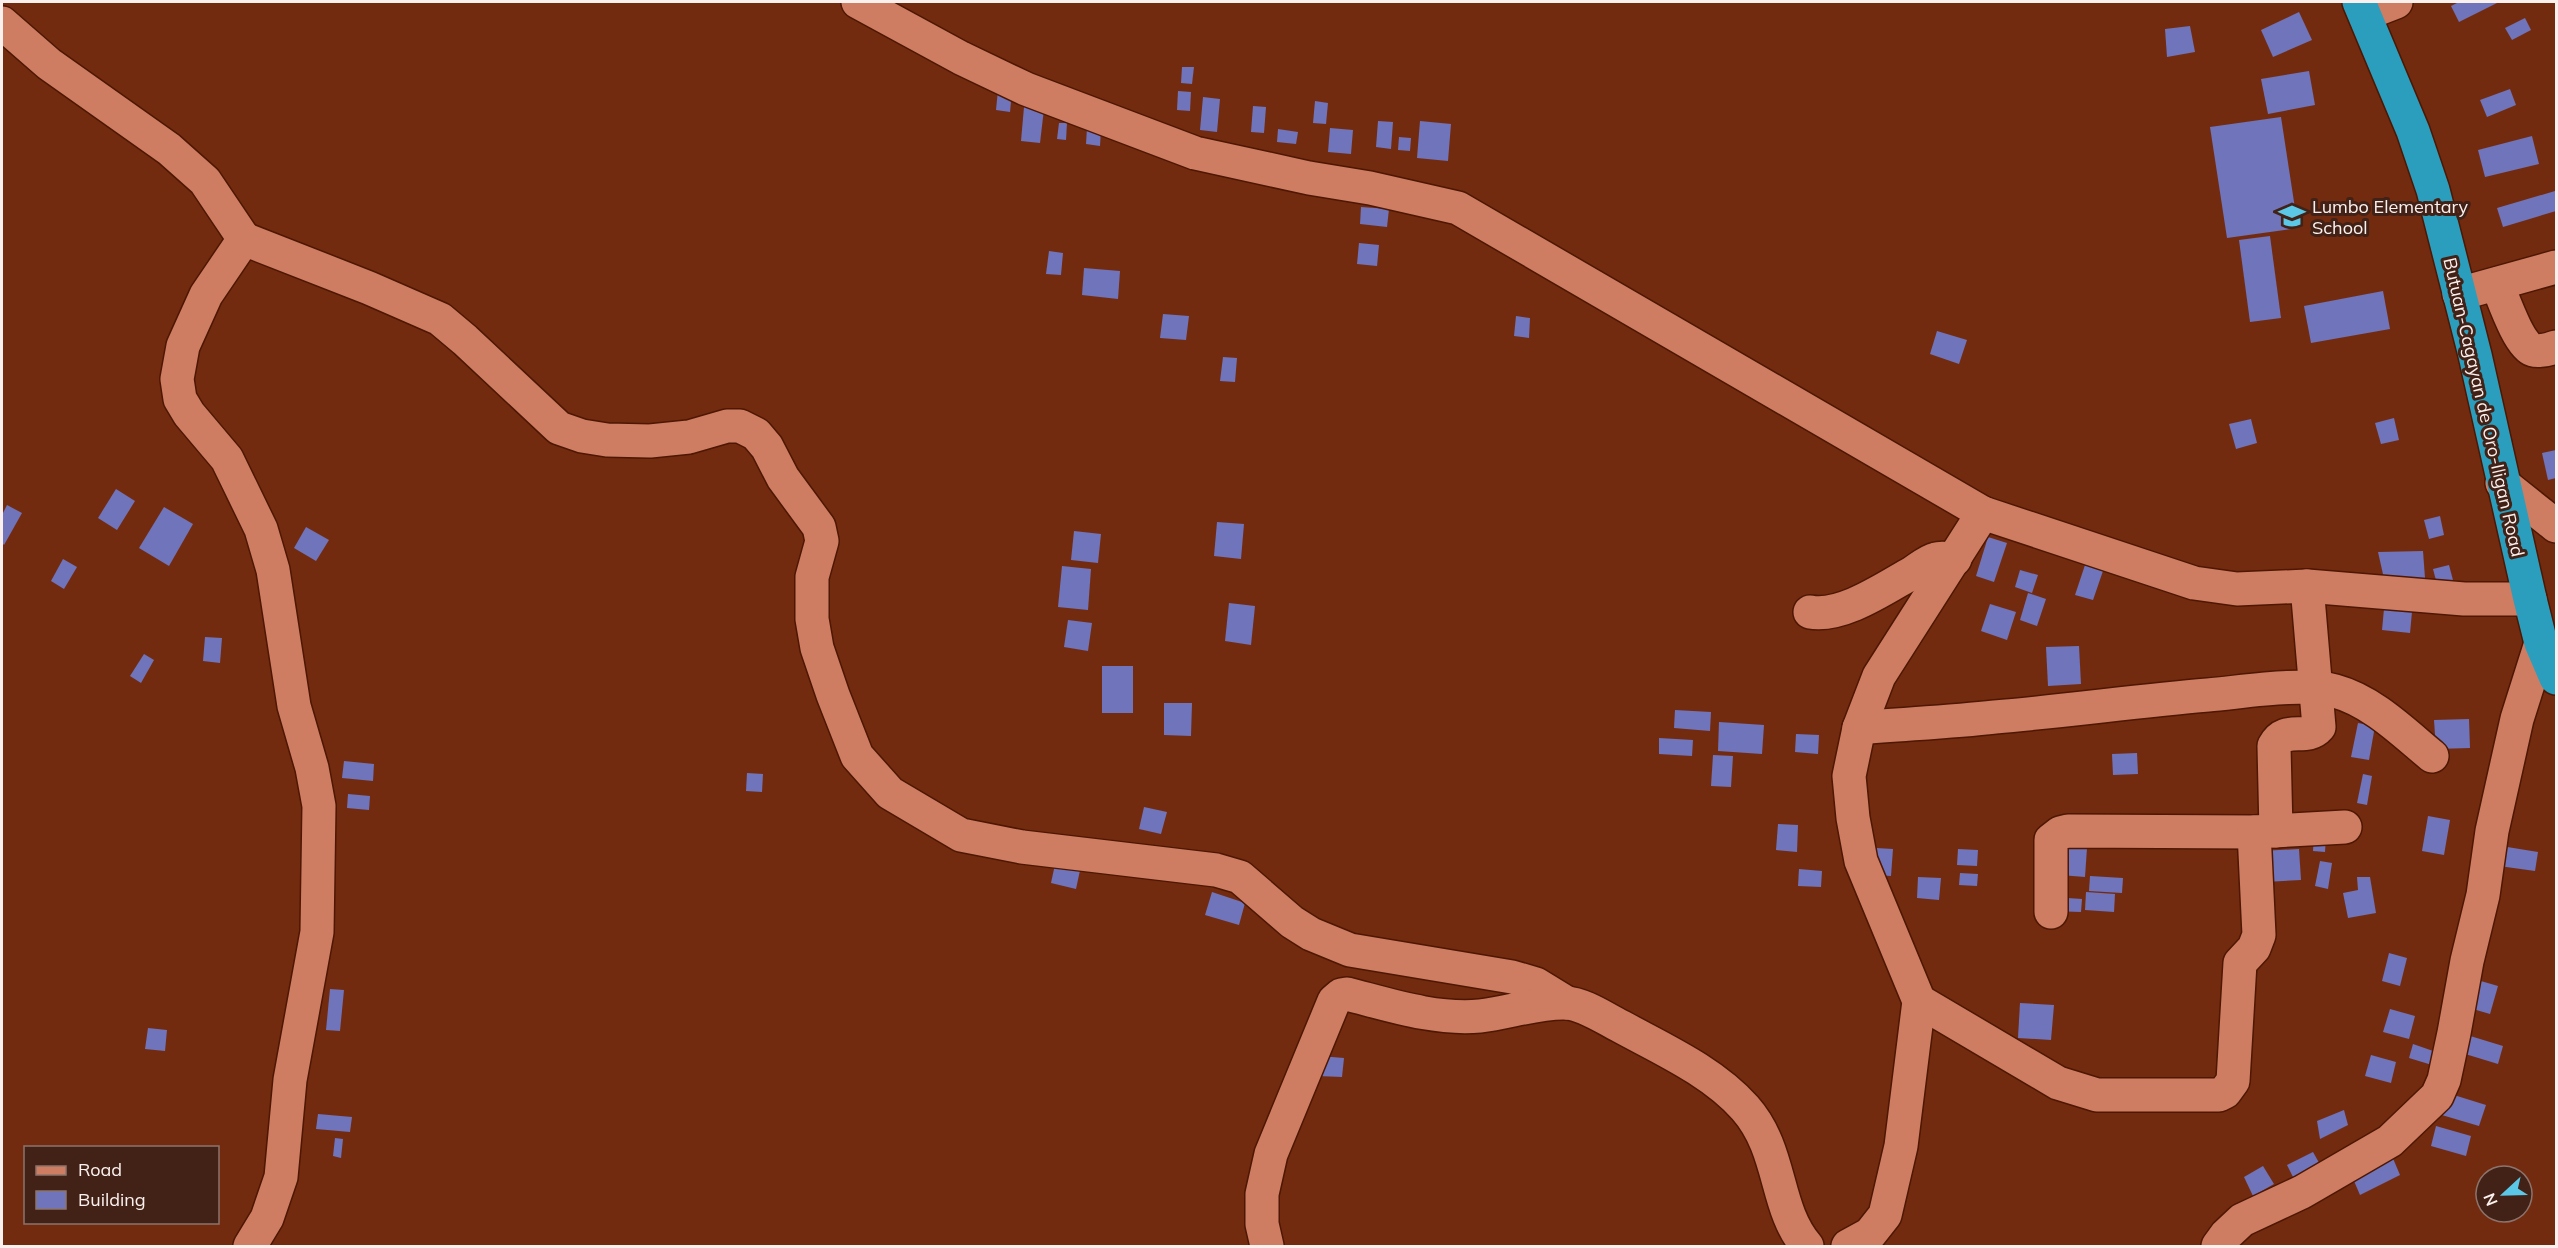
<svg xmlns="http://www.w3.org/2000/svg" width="2558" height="1248" viewBox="0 0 2558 1248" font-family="Mulish,sans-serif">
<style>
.building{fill:#6f74bb}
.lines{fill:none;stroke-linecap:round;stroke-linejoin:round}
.minor-casing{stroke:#4d1703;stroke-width:36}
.highway-casing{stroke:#4d1703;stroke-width:36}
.minor{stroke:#ce7d62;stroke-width:33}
.highway{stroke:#2a9ebc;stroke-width:33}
.labels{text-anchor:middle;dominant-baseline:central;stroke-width:6;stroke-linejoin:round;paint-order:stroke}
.poi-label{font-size:18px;fill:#faf1ee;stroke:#422116;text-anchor:start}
.street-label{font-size:18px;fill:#faf1ee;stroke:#422116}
</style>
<rect width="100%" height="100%" fill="#732b10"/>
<!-- building -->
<g class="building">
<polygon points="2459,2 2499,2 2459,22 2451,6"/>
<polygon points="2299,12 2312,40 2273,57 2261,30"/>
<polygon points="2525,18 2531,30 2512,40 2505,28"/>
<polygon points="2190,26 2195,52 2167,57 2165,29"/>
<polygon points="1182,67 1194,67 1192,84 1181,83"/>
<polygon points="2309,71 2315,105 2268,114 2261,79"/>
<polygon points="2510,89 2516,105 2487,117 2480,100"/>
<polygon points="998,90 1012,91 1010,112 996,110"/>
<polygon points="1178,91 1191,92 1190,111 1177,110"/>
<polygon points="1203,97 1220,99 1217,132 1200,130"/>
<polygon points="1315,101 1328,103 1326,124 1313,123"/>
<polygon points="1253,106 1266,107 1264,133 1251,132"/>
<polygon points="1024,107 1044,109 1040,143 1021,141"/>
<polygon points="2281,117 2298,228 2227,238 2210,127"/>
<polygon points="1378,121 1393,122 1391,149 1376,147"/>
<polygon points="1420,121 1451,124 1448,161 1417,158"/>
<polygon points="1059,123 1067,123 1066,140 1057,139"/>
<polygon points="1087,128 1101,129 1100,146 1086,144"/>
<polygon points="1330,128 1353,130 1351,154 1328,152"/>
<polygon points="1278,129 1298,132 1296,144 1277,142"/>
<polygon points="2532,136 2539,164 2485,177 2478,150"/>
<polygon points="1399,137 1411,138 1410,151 1398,150"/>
<polygon points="2555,191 2556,211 2503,227 2497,208"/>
<polygon points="1361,207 1389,209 1387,227 1360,224"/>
<polygon points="2270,236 2281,318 2250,322 2239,240"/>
<polygon points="1359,243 1379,245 1377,266 1357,264"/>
<polygon points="1049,251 1063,253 1061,275 1046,274"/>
<polygon points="1084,268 1120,271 1118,299 1082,295"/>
<polygon points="2383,291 2390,329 2311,343 2304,306"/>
<polygon points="1163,314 1189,316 1186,340 1160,338"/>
<polygon points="1516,316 1530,318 1529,338 1514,336"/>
<polygon points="1937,331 1967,340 1959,364 1930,354"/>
<polygon points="1223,357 1237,358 1235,382 1220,381"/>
<polygon points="2394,418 2399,440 2381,444 2375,423"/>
<polygon points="2251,419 2257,443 2236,449 2229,424"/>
<polygon points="2556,450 2556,478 2548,480 2542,453"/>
<polygon points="116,489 135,501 117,530 98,518"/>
<polygon points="7,505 22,513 4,545 2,543 2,515"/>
<polygon points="164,507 193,524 169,566 139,548"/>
<polygon points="2440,516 2444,535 2429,539 2424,520"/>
<polygon points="1217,522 1244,524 1241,559 1214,556"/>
<polygon points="306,527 329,540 316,561 294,548"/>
<polygon points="1074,531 1101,534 1098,563 1071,560"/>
<polygon points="1988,537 2007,543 1994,582 1976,576"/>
<polygon points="2423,551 2425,578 2385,583 2378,552"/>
<polygon points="63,559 77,567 64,589 51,581"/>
<polygon points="2085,565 2103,571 2093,600 2075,595"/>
<polygon points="2449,565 2454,584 2438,588 2433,569"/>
<polygon points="1062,566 1091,569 1088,610 1058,607"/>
<polygon points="2020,570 2038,575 2032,593 2015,587"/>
<polygon points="2028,593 2046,599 2037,626 2020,620"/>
<polygon points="1229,603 1255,606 1251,645 1225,641"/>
<polygon points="1990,604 2016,612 2007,640 1981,631"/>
<polygon points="2384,609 2412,612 2410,633 2382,630"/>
<polygon points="1068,620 1092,623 1088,651 1064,647"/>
<polygon points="205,637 222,638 220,663 203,661"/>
<polygon points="2079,646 2081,684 2048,686 2046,647"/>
<polygon points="144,654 154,660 141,683 130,676"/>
<rect x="1102" y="666" width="31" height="47"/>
<polygon points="1164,703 1192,703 1191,736 1164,735"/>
<polygon points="1675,710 1711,712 1710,731 1674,728"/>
<polygon points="2469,719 2470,748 2436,749 2434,720"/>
<polygon points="1719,722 1764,725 1762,754 1718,751"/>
<polygon points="2358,723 2375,726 2369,760 2351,757"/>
<polygon points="1796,734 1819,735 1818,754 1795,752"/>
<polygon points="1659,738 1693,740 1692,756 1659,754"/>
<polygon points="2137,753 2138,774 2113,775 2112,754"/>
<polygon points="1713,755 1733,756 1731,787 1711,786"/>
<polygon points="344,761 374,764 373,781 342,778"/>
<polygon points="747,773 763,774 762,792 746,791"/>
<polygon points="2363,774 2372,776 2367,805 2357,803"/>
<polygon points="348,794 370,796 369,810 347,808"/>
<polygon points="1144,807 1167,812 1161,834 1139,829"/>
<polygon points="2428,816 2450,820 2444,855 2422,851"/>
<polygon points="1778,824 1798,825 1797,852 1776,850"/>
<polygon points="2314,833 2326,835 2325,852 2313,851"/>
<polygon points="2495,845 2538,852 2535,871 2492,865"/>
<polygon points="2061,846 2087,848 2085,877 2060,875"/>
<polygon points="1876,848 1893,849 1891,876 1875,875"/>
<polygon points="1958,849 1978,850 1977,866 1957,865"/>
<polygon points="2299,849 2301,880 2264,882 2262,851"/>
<polygon points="1057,855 1082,861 1076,889 1051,883"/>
<polygon points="2320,861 2332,863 2328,889 2315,886"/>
<polygon points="1799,869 1822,871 1821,887 1798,886"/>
<polygon points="1960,873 1978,874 1977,886 1959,885"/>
<polygon points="2090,876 2123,878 2122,893 2089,891"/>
<polygon points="1918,877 1941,878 1939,900 1917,898"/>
<polygon points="2357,877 2370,877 2376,913 2348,918 2343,893 2358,890"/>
<polygon points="1212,892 1245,903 1239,925 1205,915"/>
<polygon points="2086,892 2115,894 2114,912 2085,910"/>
<polygon points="2053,897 2082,899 2081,912 2052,911"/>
<polygon points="2389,953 2407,958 2400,986 2382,981"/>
<polygon points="2467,977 2498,986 2490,1014 2459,1005"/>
<polygon points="330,989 344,990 340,1031 326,1030"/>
<polygon points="2020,1003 2054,1005 2051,1040 2018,1038"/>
<polygon points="2390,1009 2415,1016 2409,1039 2383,1032"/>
<polygon points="148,1028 167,1030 165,1051 145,1049"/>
<polygon points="2467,1035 2503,1046 2498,1064 2462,1053"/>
<polygon points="2413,1044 2436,1052 2432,1065 2409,1058"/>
<polygon points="2371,1055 2396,1062 2391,1083 2365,1076"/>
<polygon points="1320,1056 1344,1058 1342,1077 1318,1076"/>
<polygon points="2441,1091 2486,1105 2479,1126 2435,1113"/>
<polygon points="2344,1110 2348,1125 2320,1139 2317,1121"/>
<polygon points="318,1114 352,1117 350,1132 316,1129"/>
<polygon points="2436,1126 2471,1136 2466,1156 2431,1146"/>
<polygon points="335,1138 343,1139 341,1158 333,1156"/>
<polygon points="2313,1152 2322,1168 2295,1181 2287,1165"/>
<polygon points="2392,1156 2400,1175 2360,1195 2351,1174"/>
<polygon points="2263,1166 2274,1184 2253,1196 2244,1177"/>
</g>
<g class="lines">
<defs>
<g id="minor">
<polyline points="858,2 961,58 1026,89 1195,153 1309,178 1370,188 1458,208 1983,513 2194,583 2237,589 2307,586 2464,599 2530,599"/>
<polyline points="2365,14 2396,2"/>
<polyline points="2,23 49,64 169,149 205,181 244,239 206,295 183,346 177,379 180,399 189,414 227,459 261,529 273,570 294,706 312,768 319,806 317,932 290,1080 281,1177 267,1218 250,1246"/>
<polyline points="244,239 369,288 440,319 465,340 559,428 582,436 607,440 650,441 689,437 727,426 740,426 756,434 767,447 783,478 819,527 822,541 812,577 812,619 817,648 833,695 857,756 890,793 961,835 1022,847 1216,870 1240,877 1292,922 1311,934 1350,950 1512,977 1536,984 1567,1003"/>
<path d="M2497 284C2503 298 2519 346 2533 350 2540 352 2550 349 2556 347"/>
<polyline points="2459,294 2556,267"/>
<polyline points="2502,483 2556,526"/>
<path d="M1810 612C1842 618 1885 588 1912 573 1920 568 1927 561 1936 559 1942 557 1949 559 1955 559"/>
<path d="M1859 728C1904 724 1950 722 1995 717 2066 711 2137 701 2208 695 2244 692 2301 682 2335 691 2372 701 2403 732 2432 756"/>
<path d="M2276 831 2274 746C2285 724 2306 742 2319 727L2307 586"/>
<polyline points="2051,912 2051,840 2060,833 2068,831 2254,832 2345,827"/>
<polyline points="1919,1001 2058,1083 2097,1095 2219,1095 2225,1092 2233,1081 2240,963 2254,948 2259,935 2254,832"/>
<path d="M1267 1246 1262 1224V1194L1271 1154 1334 1001 1341 995 1347 994C1390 1005 1435 1020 1480 1016 1508 1013 1538 1002 1566 1003 1584 1004 1604 1018 1620 1026 1662 1049 1712 1071 1745 1108 1783 1151 1774 1208 1807 1246"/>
<polyline points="1848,1246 1870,1234 1885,1215 1901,1146 1919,1001 1861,861 1853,818 1849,776 1859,728 1879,676 1983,513"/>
<polyline points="2218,1246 2226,1235 2242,1220 2302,1192 2390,1141 2437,1096 2444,1080 2454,1033 2467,961 2483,895 2492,831 2517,719 2541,643"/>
</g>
<polyline id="highway" points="2359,2 2413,131 2433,190 2475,355 2530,599 2541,643 2556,678"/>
</defs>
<!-- minor casing -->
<use href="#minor" class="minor-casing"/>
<!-- highway casing -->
<use href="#highway" class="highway-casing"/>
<!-- minor -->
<use href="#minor" class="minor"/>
<!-- highway -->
<use href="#highway" class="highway"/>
</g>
<!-- icons -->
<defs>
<symbol id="school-bare" viewBox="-9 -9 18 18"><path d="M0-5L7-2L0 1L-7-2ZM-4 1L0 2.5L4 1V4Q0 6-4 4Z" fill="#5bc8e7" stroke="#422116" stroke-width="2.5" paint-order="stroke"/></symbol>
</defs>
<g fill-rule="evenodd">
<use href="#school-bare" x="2273" y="197" width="38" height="38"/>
</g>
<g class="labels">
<!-- poi labels -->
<g class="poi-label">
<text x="2312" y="206">Lumbo Elementary<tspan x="2312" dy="21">School</tspan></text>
</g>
<!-- street labels -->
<g class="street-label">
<text transform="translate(2484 407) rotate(77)">Butuan-Cagayan de Oro-Iligan Road</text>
</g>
</g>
<!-- border -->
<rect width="2558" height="1248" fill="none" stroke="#faf1ee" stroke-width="6"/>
<!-- legend -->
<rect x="24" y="1146" width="195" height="78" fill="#422116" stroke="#8c746c" stroke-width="1.5"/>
<rect x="36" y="1166" width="30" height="9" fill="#ce7d62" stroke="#8c746c" stroke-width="1.5"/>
<text x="78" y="1176" font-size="18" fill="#faf1ee">Road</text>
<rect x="36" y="1191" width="30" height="18" fill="#6f74bb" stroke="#8c746c" stroke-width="1.5"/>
<text x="78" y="1206" font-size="18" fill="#faf1ee">Building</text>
<!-- north arrow -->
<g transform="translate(2504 1194) rotate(248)"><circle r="28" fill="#422116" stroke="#8c746c" stroke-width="1.5"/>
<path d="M0-4.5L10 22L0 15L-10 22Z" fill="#5bc8e7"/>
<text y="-9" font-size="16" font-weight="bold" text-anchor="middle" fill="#faf1ee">N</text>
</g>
</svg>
